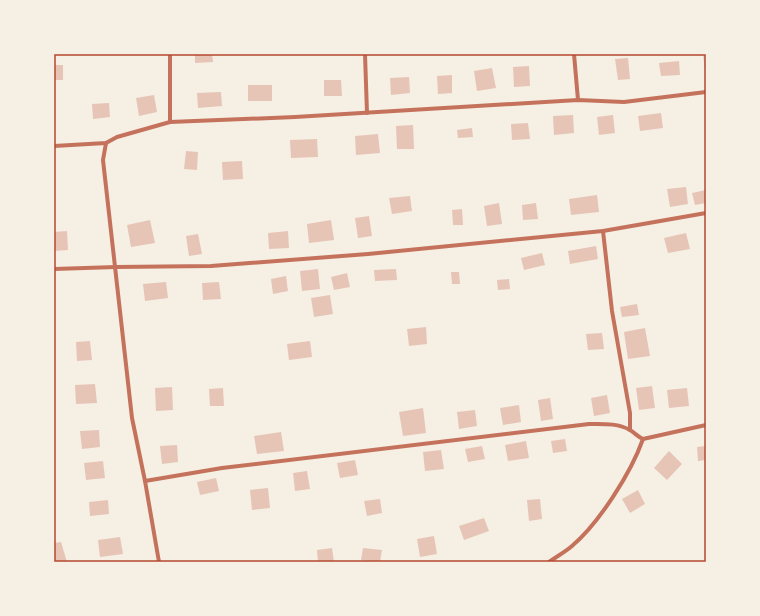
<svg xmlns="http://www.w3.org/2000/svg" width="760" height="616" viewBox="0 0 760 616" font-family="'Work Sans',sans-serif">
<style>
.building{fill:#e6c5b7}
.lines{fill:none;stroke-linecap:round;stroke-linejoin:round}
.minor{stroke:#c5725c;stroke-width:4}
.neatline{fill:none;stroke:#b5482f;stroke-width:1.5}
</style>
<rect width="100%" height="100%" fill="#f6efe4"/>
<!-- building -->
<g class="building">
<polygon points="195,54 212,54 213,62 195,63"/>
<polygon points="703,54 706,54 706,72 705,72"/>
<polygon points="628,58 630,79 618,80 615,59"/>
<polygon points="679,61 680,75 661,76 659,63"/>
<rect x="54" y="65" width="9" height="15"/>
<polygon points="529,66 530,86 514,87 513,67"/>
<polygon points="492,68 496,88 477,91 474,71"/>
<polygon points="452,75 452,93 438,94 437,76"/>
<polygon points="409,77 410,93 391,95 390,78"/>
<polygon points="324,80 341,80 342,96 324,96"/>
<rect x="248" y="85" width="24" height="16"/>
<polygon points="221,92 222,106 198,108 197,93"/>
<polygon points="154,95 157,112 139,116 136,98"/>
<polygon points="109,103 110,117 93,119 92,104"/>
<polygon points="661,113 663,128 640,131 638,116"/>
<polygon points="573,115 574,133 554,135 553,116"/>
<polygon points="613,115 615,133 599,135 597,117"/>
<polygon points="528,123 530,139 512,140 511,124"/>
<polygon points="413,125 414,149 397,149 396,126"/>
<polygon points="472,128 473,137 458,138 457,130"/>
<polygon points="378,134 380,153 356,155 355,136"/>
<polygon points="317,139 318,157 291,158 290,140"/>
<polygon points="186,151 198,152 197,170 184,169"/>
<polygon points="242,161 243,179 223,180 222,162"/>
<polygon points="686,187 688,204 670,207 667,189"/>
<polygon points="706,190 706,203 695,205 692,193"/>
<polygon points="597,195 599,212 571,215 569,199"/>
<polygon points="410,196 412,211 392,214 389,198"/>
<polygon points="499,203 502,224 487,226 484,206"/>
<polygon points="536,203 538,219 523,220 522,205"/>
<polygon points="462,209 463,225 453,225 452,210"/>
<polygon points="369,216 372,236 358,238 355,218"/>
<polygon points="150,220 155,243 131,247 127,225"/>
<polygon points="331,220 334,240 309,243 307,224"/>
<polygon points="67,231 68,250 54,251 54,232"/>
<polygon points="288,231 289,248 269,249 268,233"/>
<polygon points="686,233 690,249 668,253 664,238"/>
<polygon points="198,234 202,254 189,256 186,236"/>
<polygon points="596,246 598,259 570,264 568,251"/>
<polygon points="542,253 545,265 524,270 521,258"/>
<polygon points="318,269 320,289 302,291 300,271"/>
<polygon points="396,269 397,280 375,281 374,270"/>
<polygon points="451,272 459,272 460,284 452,284"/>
<polygon points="347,273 350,287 334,290 331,277"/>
<polygon points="286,276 288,291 273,294 271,279"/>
<polygon points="509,279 510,289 498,290 497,280"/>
<polygon points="166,282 168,298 145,301 143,284"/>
<polygon points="219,282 221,299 203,300 202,283"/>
<polygon points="330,295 333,314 314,317 311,298"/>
<polygon points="637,304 639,315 622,317 620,307"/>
<polygon points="426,327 427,344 409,346 407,329"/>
<polygon points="645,328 650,356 628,359 624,332"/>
<polygon points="602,333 604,349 588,350 586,334"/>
<polygon points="90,341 92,360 77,361 76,342"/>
<polygon points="310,341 312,357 289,360 287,344"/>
<polygon points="95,384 97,403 76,404 75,385"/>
<polygon points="652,386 655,408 639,410 636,388"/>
<polygon points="172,387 173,410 156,411 155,388"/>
<polygon points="223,388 224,406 210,406 209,389"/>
<polygon points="687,388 689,406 669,408 667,390"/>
<polygon points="607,395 610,413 594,416 591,398"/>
<polygon points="550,398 553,419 541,421 538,400"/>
<polygon points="519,405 521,422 503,425 500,408"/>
<polygon points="423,408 426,433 403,436 399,412"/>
<polygon points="475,410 477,426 459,429 457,412"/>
<polygon points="99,430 100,447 82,449 80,431"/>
<polygon points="281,432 284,451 257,454 254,436"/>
<polygon points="565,439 567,451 553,453 551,441"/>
<polygon points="526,441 529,458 508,461 505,445"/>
<polygon points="177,445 178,462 162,464 160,446"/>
<polygon points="482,446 485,459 468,462 465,449"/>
<polygon points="706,446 706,460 698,461 697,447"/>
<polygon points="441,450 444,469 425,471 423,452"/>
<polygon points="669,451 682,464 667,480 654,468"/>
<polygon points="355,460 358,475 340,478 337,463"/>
<polygon points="103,461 105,478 86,480 84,463"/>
<polygon points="307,471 310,489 295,491 293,473"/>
<polygon points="216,478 219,491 200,495 197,482"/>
<polygon points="268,488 270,508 252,510 250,490"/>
<polygon points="638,490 645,504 630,513 622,499"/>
<polygon points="380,499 382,513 367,516 364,501"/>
<polygon points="540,499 542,519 529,521 527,500"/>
<polygon points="108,500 109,514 90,516 89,502"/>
<polygon points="484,518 489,531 464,540 459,526"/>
<polygon points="434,536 437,554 420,557 417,539"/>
<polygon points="120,537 123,554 100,557 98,540"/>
<polygon points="61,542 67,562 54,562 54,543"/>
<polygon points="332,548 334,562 318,562 317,550"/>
<polygon points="363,548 382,550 380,562 361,560"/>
</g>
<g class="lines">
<!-- minor -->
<g class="minor">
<polyline points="170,54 170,122"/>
<polyline points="365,54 367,113"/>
<polyline points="574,54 578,100"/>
<polyline points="106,143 103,160 132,418 145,481 159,562"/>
<polyline points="54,146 106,143 117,137 170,122 295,117 578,100 624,102 706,92"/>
<polyline points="603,231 612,311 630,413 630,430"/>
<polyline points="54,269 116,267 211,266 368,254 603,231 706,213"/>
<path d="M145 481 222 468 589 424C603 424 618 423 630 430 635 433 638 437 643 439L706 425"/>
<path d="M549 562C556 557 565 552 572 546 599 523 631 473 643 439"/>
</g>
</g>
<!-- border -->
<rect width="760" height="616" fill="none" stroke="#f6efe4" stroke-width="110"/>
<rect x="55" y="55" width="650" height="506" class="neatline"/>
</svg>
